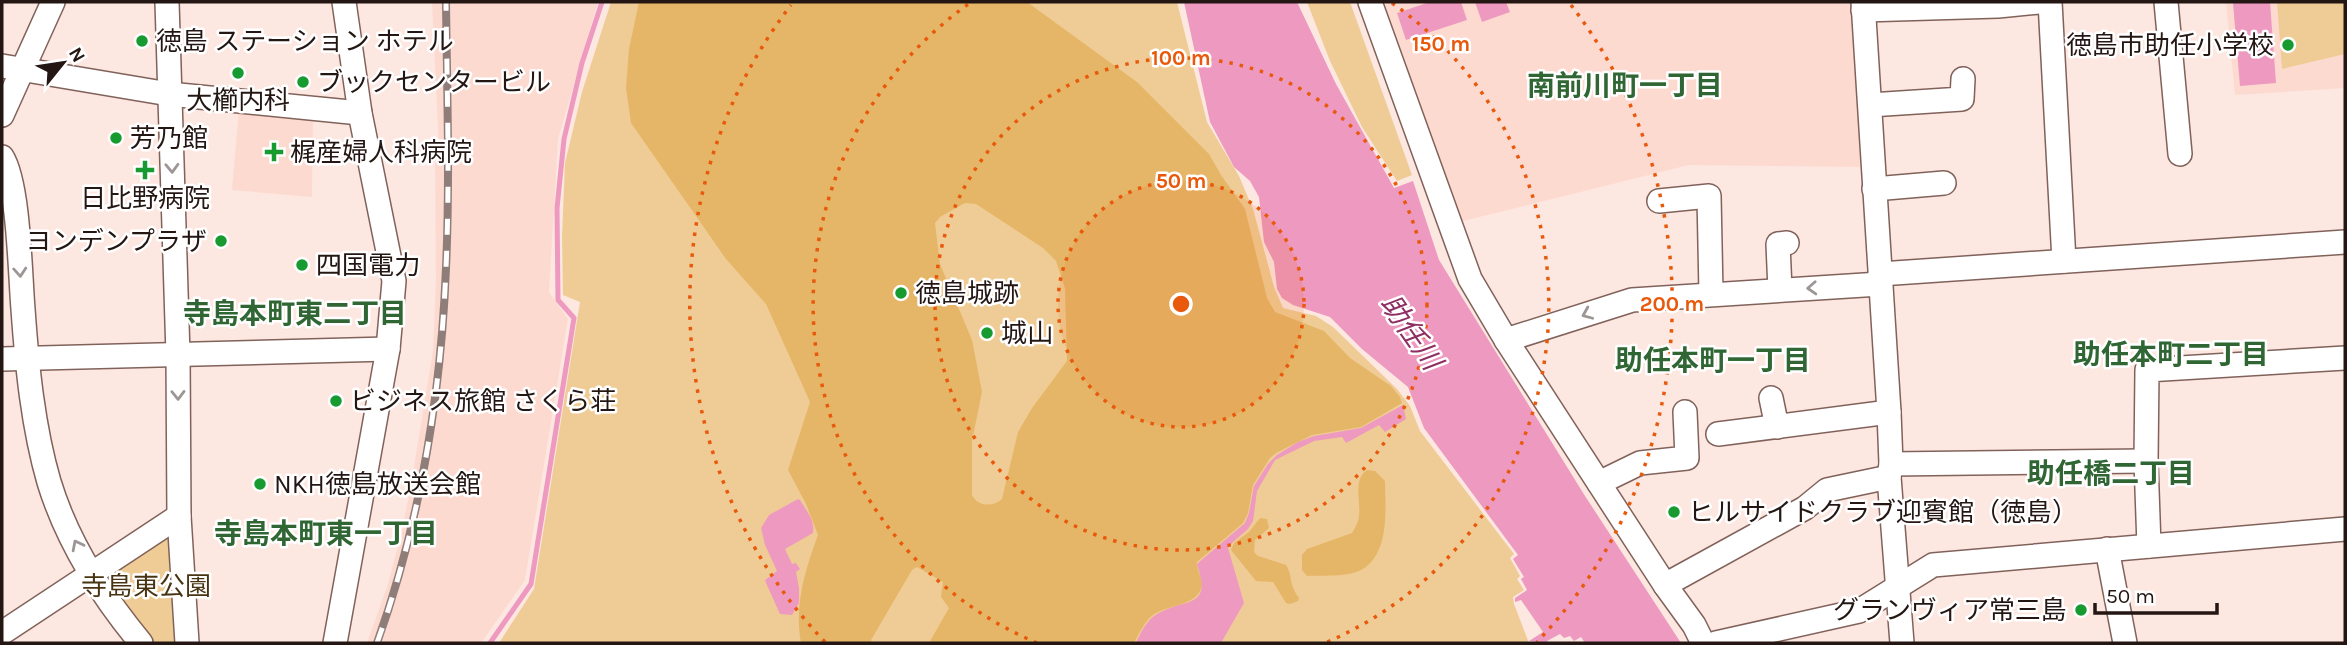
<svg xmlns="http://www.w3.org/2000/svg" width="2347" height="645" viewBox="0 0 2347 645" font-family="Karla,'Noto Sans JP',sans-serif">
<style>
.built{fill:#fddad0}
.green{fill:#efcc95}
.forest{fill:#e5b667;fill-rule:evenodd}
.water{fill:#ee99c0}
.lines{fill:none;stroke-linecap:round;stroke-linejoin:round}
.stream{stroke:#ee99c0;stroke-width:5}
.minor-casing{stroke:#81625a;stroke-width:26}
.minor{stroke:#fff;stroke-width:23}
.rail-casing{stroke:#8f7d79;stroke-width:8}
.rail{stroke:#fff;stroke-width:5;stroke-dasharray:16;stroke-linecap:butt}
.oneway{stroke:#9c9695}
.ring{fill:none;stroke:#e8590c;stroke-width:3.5;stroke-dasharray:3.5 7}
.poi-dot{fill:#179a2f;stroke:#fff;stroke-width:2.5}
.labels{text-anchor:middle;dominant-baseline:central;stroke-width:5;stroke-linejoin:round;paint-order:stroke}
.poi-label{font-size:26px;fill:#231613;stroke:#fff;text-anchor:start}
.park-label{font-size:26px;fill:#483412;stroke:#fff}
.neighbourhood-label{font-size:28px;font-weight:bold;fill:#2f6633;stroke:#fff}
.water-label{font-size:28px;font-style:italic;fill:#8e2e62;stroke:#fff}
.centre{fill:#e8590c;stroke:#fff;stroke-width:3.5}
.ring-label{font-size:21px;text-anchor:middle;font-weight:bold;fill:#e8590c;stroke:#fff;stroke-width:5;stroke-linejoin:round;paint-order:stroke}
</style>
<rect width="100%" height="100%" fill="#fde7e1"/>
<!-- built -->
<g class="built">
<polygon points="432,2 598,2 558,139 549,292 568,319 525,580 481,643 367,643 388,584 401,534 410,491 433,351 436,281 435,150 439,148"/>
<polygon points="1396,2 1852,2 1864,167 1689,165 1459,222 1383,5"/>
<polygon points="2226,2 2345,2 2345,88 2235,95"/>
<polygon points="239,109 313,114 312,197 232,190"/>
</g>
<!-- green -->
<g class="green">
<polygon points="611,2 1177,2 1207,122 1239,176 1253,209 1274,287 1283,308 1316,316 1333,327 1397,389 1410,406 1420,431 1514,554 1510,558 1520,576 1517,579 1524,590 1513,597 1514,604 1529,643 499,643 534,589 580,302 563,295 562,237 565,163 582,92"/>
<polygon points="1307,2 1350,2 1412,175 1397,181 1362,127 1330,61"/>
<polygon points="2277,2 2345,2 2345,54 2282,69"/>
<polygon points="167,535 171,538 180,643 150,643 109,591 106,573"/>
</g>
<!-- forest -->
<g class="forest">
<path d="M639 2H1027L1137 82 1209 154 1221 175 1245 209 1267 298 1275 312 1324 331 1350 358 1391 386 1400 397 1402 403 1361 427 1312 435 1276 453 1270 458 1253 485 1248 513 1243 523 1197 562C1196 571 1205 580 1201 589 1195 606 1167 605 1153 615 1144 622 1139 634 1134 643H929L949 608 941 597 943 582 917 567 912 570 871 640 872 643H801C794 606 805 570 818 535L806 504 788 470 810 402 766 304 726 259 631 123 626 88 629 49ZM965 203 976 204 1043 248 1056 261 1065 288 1067 361 1032 408 1018 432 1002 499C993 507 978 507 972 495V441L982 392 972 340 940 264 935 223 940 217Z"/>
<path d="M1367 470 1375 471 1385 481C1385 506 1390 547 1367 566 1354 578 1324 575 1307 576L1302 570V555L1307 549 1352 533C1354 529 1357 525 1358 521 1363 505 1351 481 1367 470Z"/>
<path d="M1260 518 1267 519 1269 528 1255 540 1254 552 1258 556 1286 565C1293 576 1288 583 1299 598L1298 601 1290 604 1286 603 1273 582 1256 581 1231 550 1234 543 1249 532Z"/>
</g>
<!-- water -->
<g class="water">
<polygon points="1184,2 1297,2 1336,84 1394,188 1413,181 1439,260 1585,496 1681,643 1585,643 1581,637 1574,641 1570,636 1564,638 1560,634 1547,641 1548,643 1529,641 1543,632 1521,600 1515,602 1515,598 1527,590 1521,579 1524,577 1513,559 1518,555 1424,428 1408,387 1362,349 1330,317 1293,305 1282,298 1277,289 1274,262 1264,242 1259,197 1250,181 1234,167 1210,122"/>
<polygon points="1430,2 1461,2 1467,20 1406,40 1397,13"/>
<polygon points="1475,2 1506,2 1510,12 1482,22"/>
<polygon points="2270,2 2276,83 2240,86 2233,3"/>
<path d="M1403 405 1406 419 1385 432 1379 425 1346 443 1342 437 1314 441 1275 460 1257 491 1253 521 1248 529 1233 542 1228 548 1244 603 1221 643H1136C1140 634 1145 623 1154 616 1181 597 1214 611 1197 565L1198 563 1245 523 1249 513 1254 486 1268 464 1277 455 1298 442 1314 436 1361 428Z"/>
<path d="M798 499 800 500C806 510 815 520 813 533L785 549 792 564 796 563 800 569 796 572 799 588V603L792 615 780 614 766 583 765 580 777 571 765 545 761 528 769 515Z"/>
</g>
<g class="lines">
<!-- stream -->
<polyline class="stream" points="490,643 531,584 574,318 558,300 557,208 564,139 582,63 602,2"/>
<defs>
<g id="minor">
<polyline points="167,2 178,355 179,516 187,643"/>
<polyline points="1370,2 1470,279 1506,340 1665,585 1694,625 1703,643"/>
<polyline points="1863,2 1889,412 1891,464 1889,477 1902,643"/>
<polyline points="2050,2 2064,261"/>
<polyline points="2166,2 2180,154"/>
<polyline points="1863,10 1998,6 2039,2"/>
<polyline points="2,66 169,94 360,113"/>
<polyline points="1870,105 1962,99 1963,79"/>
<polyline points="2,115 53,2"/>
<path d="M2 157C19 184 20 274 23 309 27 366 33 427 49 482 67 541 102 596 141 643"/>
<polyline points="1874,189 1944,183"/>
<polyline points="1659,201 1709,196 1711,293"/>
<polyline points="1880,274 2345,242"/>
<polyline points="1780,290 1778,244 1787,243"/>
<polyline points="1506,340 1632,300 1880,284"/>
<polyline points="2,359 388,349"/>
<polyline points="1771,398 1777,427"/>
<polyline points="1718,434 1889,412"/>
<polyline points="1891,464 2146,461"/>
<polyline points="1599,483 1640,463 1687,458 1685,412"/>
<polyline points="2149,546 2146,461 2147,370 2345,358"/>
<polyline points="2107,549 2125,643"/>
<polyline points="1665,585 1805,508 1827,490 1889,477"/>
<polyline points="2,633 179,516"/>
<polyline points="335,643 388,349 394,281 360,113 344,2"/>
<polyline points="1716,643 1859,611 1933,565 2345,529"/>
</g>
</defs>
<!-- minor casing -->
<use href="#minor" class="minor-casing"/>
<!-- minor -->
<use href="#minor" class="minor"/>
<defs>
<path id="rail" d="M377 643C420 523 441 395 446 268 450 179 447 90 446 2"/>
</defs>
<!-- rail casing -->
<use href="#rail" class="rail-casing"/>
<!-- rail -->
<use href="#rail" class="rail"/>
</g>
<!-- one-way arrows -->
<defs><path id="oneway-chevron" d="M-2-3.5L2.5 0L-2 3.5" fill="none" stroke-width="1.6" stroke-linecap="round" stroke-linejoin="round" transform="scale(1.75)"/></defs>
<g class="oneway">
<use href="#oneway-chevron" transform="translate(172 168) rotate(88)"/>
<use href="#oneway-chevron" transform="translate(20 272) rotate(86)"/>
<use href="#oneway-chevron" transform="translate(1812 288) rotate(177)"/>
<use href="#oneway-chevron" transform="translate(1587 314) rotate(157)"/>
<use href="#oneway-chevron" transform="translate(178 395) rotate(89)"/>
<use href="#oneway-chevron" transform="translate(77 545) rotate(-117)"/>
</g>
<!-- distance rings -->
<circle cx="1181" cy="304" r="123" fill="#e8590c" fill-opacity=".12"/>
<g class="ring">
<circle cx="1181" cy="304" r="123"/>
<circle cx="1181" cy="304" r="246"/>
<path d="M1037 643A368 368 0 0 1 970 3M1392 3A368 368 0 0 1 1325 643"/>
<path d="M825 642A491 491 0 0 1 791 5M1571 5A491 491 0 0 1 1537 642"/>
</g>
<!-- markers -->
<g class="poi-dot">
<circle cx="142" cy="41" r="7"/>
<circle cx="2288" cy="45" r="7"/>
<circle cx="238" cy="73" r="7"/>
<circle cx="303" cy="82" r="7"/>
<circle cx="116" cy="138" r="7"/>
<path d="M270.5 141.5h7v7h7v7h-7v7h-7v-7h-7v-7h7z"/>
<path d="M141.5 159.5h7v7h7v7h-7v7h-7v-7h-7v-7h7z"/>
<circle cx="221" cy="241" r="7"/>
<circle cx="302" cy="265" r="7"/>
<circle cx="901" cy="293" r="7"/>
<circle cx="987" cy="333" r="7"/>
<circle cx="336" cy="401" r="7"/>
<circle cx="260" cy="484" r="7"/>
<circle cx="1674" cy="512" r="7"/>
<circle cx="2081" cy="610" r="7"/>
</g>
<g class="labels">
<!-- poi labels -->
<g class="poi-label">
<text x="156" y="41">徳島 ステーション ホテル</text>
<text x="2274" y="45" text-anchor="end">徳島市助任小学校</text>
<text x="317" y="82">ブックセンタービル</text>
<text x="238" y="100" text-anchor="middle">大櫛内科</text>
<text x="130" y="138">芳乃館</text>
<text x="290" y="152">梶産婦人科病院</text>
<text x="145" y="198" text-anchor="middle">日比野病院</text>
<text x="207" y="241" text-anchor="end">ヨンデンプラザ</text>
<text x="316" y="265">四国電力</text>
<text x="915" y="293">徳島城跡</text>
<text x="1001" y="333">城山</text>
<text x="350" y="401">ビジネス旅館 さくら荘</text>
<text x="274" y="484">NKH徳島放送会館</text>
<text x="1688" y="512">ヒルサイドクラブ迎賓館（徳島）</text>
<text x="2067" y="610" text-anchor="end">グランヴィア常三島</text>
</g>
<!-- park labels -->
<g class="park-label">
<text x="146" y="586">寺島東公園</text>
</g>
<!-- neighbourhood labels -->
<g class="neighbourhood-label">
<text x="1625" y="85">南前川町一丁目</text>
<text x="295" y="313">寺島本町東二丁目</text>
<text x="2171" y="354">助任本町二丁目</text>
<text x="1713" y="360">助任本町一丁目</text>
<text x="2111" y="473">助任橋二丁目</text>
<text x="326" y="533">寺島本町東一丁目</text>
</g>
<!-- water labels -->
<g class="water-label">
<text transform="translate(1411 332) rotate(55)">助任川</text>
</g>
</g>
<circle cx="1181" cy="304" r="10" class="centre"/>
<g class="ring-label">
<text x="1441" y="51">150 m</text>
<text x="1181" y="65">100 m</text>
<text x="1181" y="188">50 m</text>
<text x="1672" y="311">200 m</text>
</g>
<!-- border -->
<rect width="2347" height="645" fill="none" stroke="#231613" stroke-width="7"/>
<!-- north arrow -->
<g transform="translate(63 63) rotate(60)" stroke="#ffffff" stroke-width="5" paint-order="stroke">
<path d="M0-5L12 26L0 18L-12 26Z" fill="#231613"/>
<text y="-10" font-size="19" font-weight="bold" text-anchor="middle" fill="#231613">N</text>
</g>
<!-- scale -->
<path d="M2095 603v10h122v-10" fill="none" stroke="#231613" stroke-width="3.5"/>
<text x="2106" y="603" font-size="21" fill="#231613" stroke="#ffffff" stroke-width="5" paint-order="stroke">50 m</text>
</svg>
